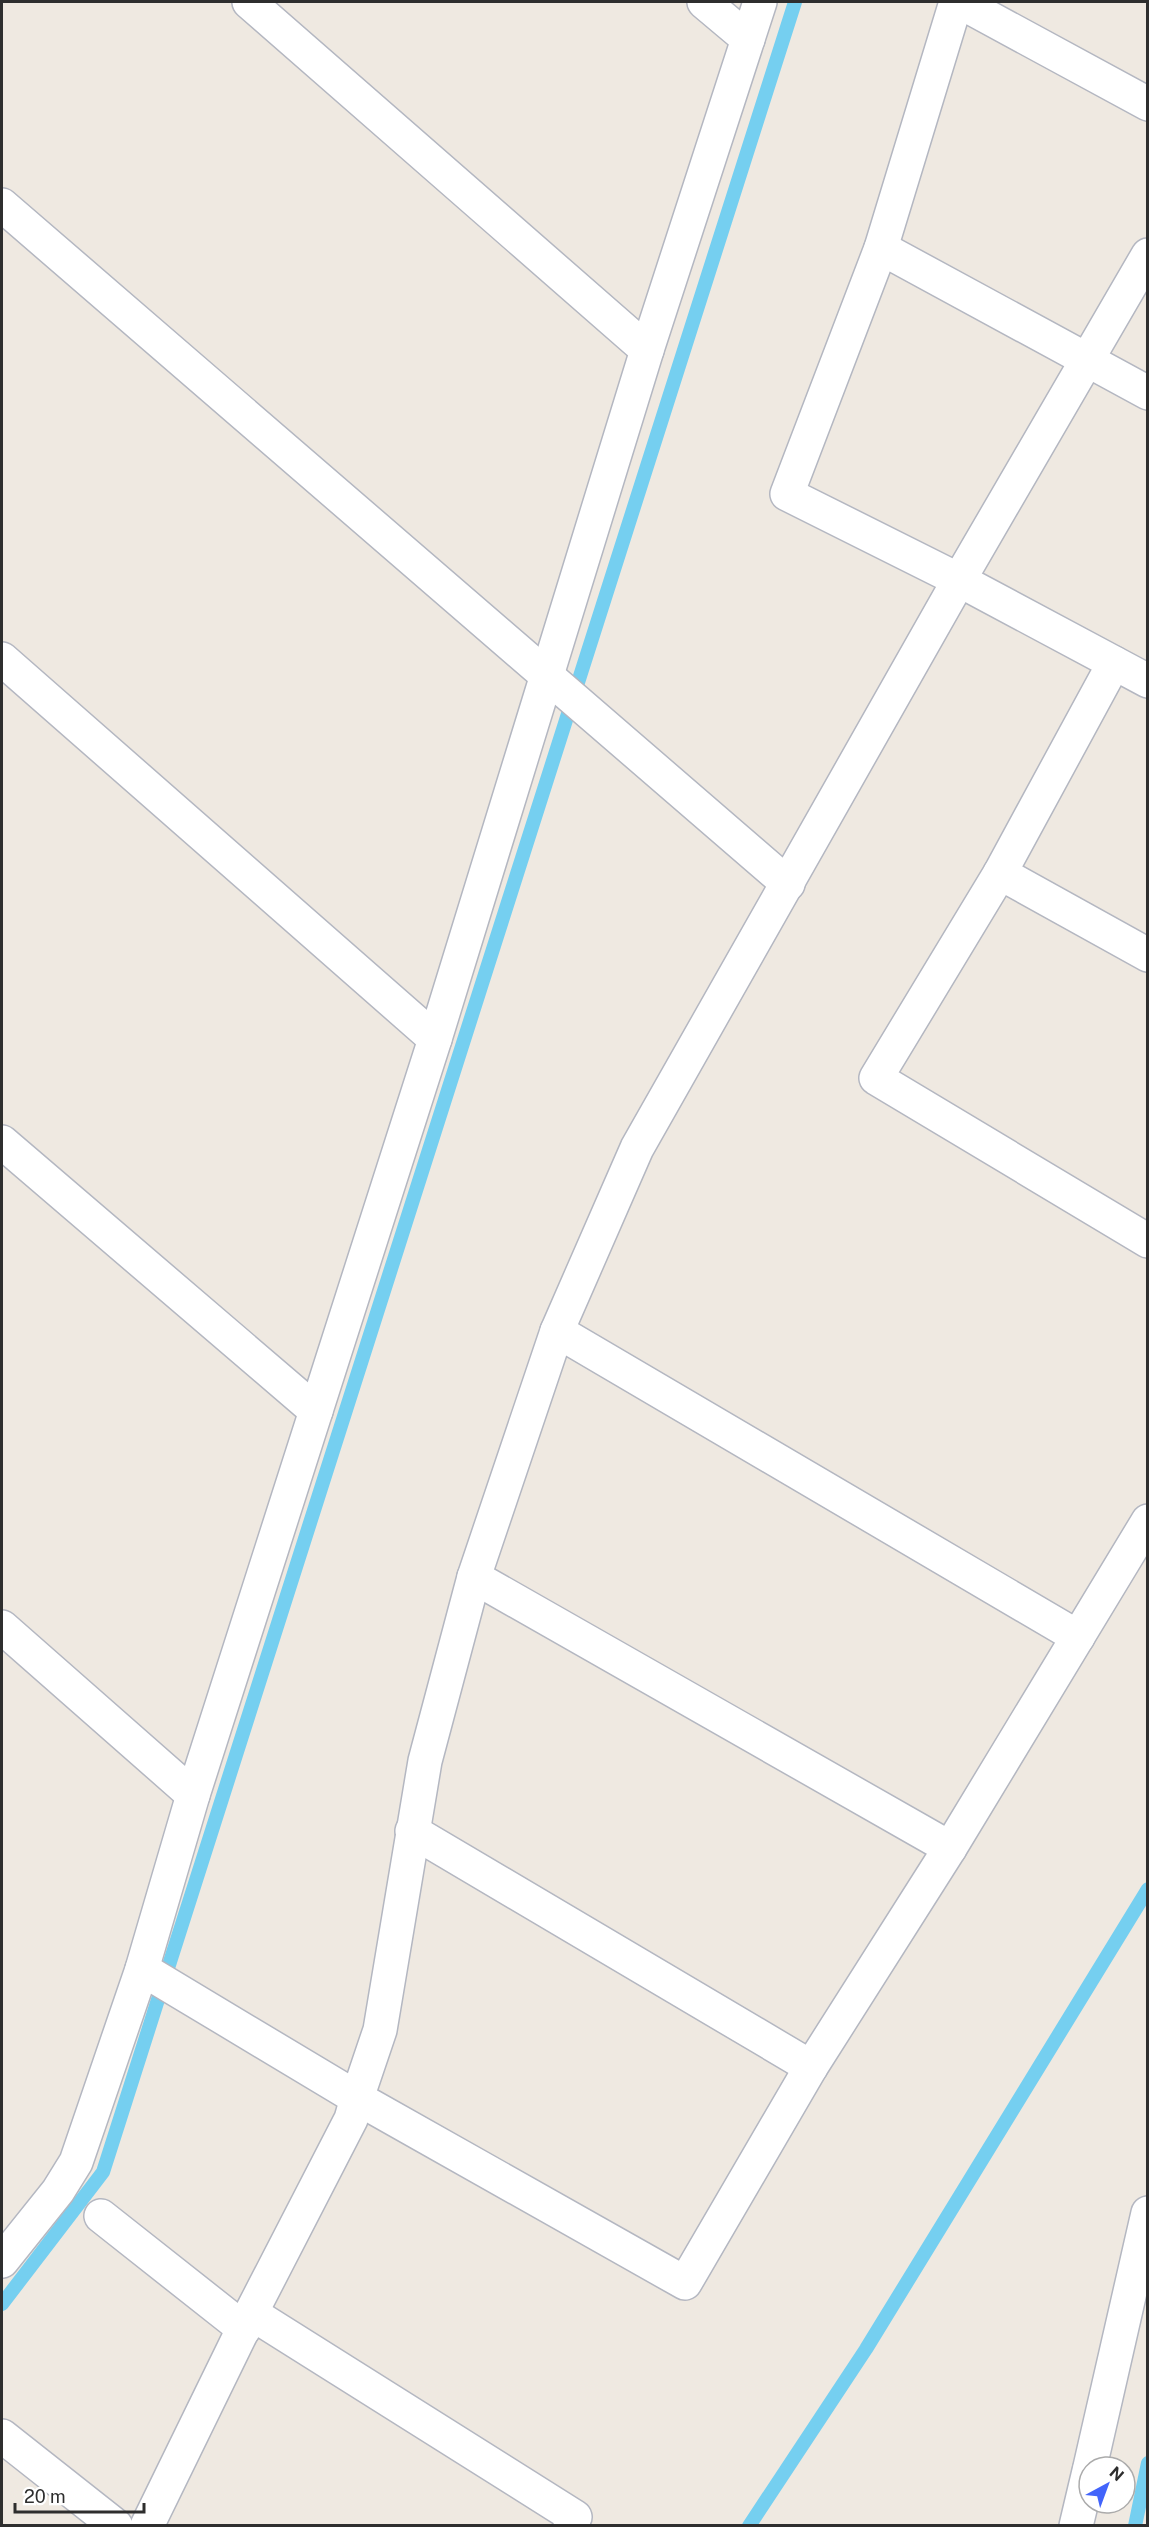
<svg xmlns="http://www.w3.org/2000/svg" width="1149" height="2527" viewBox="0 0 1149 2527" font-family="'Public Sans',sans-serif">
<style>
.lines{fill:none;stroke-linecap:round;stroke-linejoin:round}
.stream{stroke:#75cff0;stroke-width:14}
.minor-casing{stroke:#b4b7c1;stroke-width:36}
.tertiary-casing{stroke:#b4b7c1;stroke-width:36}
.minor{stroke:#fff;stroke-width:33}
.tertiary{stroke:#fff;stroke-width:33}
</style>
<rect width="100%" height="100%" fill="#efe9e1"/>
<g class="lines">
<!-- stream -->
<g class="stream">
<polyline points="2,2304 103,2172 795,2"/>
<polyline points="749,2526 866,2349 1148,1889"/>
<polyline points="1135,2526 1148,2463"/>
</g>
<defs>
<g id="minor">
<polyline points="249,2 647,350"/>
<polyline points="704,2 748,39"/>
<polyline points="956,2 881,248 787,494 959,580 1148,681"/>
<polyline points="960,2 1148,104"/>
<polyline points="2,205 788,884"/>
<polyline points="881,248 1148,393"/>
<polyline points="2,659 435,1039"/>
<polyline points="1114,663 1000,873 876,1078 1148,1241"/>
<polyline points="1000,873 1148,955"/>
<polyline points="2,1142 316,1411"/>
<polyline points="557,1331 1078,1637"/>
<polyline points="474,1577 950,1848"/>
<polyline points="2,1627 193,1795"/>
<polyline points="412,1831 811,2067"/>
<polyline points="142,1969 357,2098 685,2283 811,2067 950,1848 1148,1521"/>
<polyline points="101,2216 244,2329"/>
<polyline points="2,2261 58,2191 76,2162 142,1969 193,1795 435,1039 647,350 760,2"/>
<polyline points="251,2313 575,2517 570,2526"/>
<polyline points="2,2436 116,2526"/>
<polyline points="1090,2467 1148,2213"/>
<polyline points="147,2526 251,2313 351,2119 357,2098"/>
<polyline points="1076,2526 1089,2471"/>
</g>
<polyline id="tertiary" points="357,2098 380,2030 425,1761 474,1577 557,1331 637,1148 959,580 1148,255"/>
</defs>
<!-- minor casing -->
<use href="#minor" class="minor-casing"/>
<!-- tertiary casing -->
<use href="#tertiary" class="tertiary-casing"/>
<!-- minor -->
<use href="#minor" class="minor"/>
<!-- tertiary -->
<use href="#tertiary" class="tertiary"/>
</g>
<!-- border -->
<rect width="1149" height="2527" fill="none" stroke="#2e2e2e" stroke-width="6"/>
<!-- north arrow -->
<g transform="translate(1107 2485) rotate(41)"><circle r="28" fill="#ffffff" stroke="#ababab" stroke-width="1.5"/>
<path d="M0-4.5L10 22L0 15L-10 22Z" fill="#4264fb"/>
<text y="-9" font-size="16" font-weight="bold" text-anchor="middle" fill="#2e2e2e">N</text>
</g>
<!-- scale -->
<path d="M15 2503v9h129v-9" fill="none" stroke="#2e2e2e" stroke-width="3"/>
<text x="24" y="2503" font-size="18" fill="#2e2e2e" stroke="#ffffff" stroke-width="4.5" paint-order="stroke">20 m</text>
</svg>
